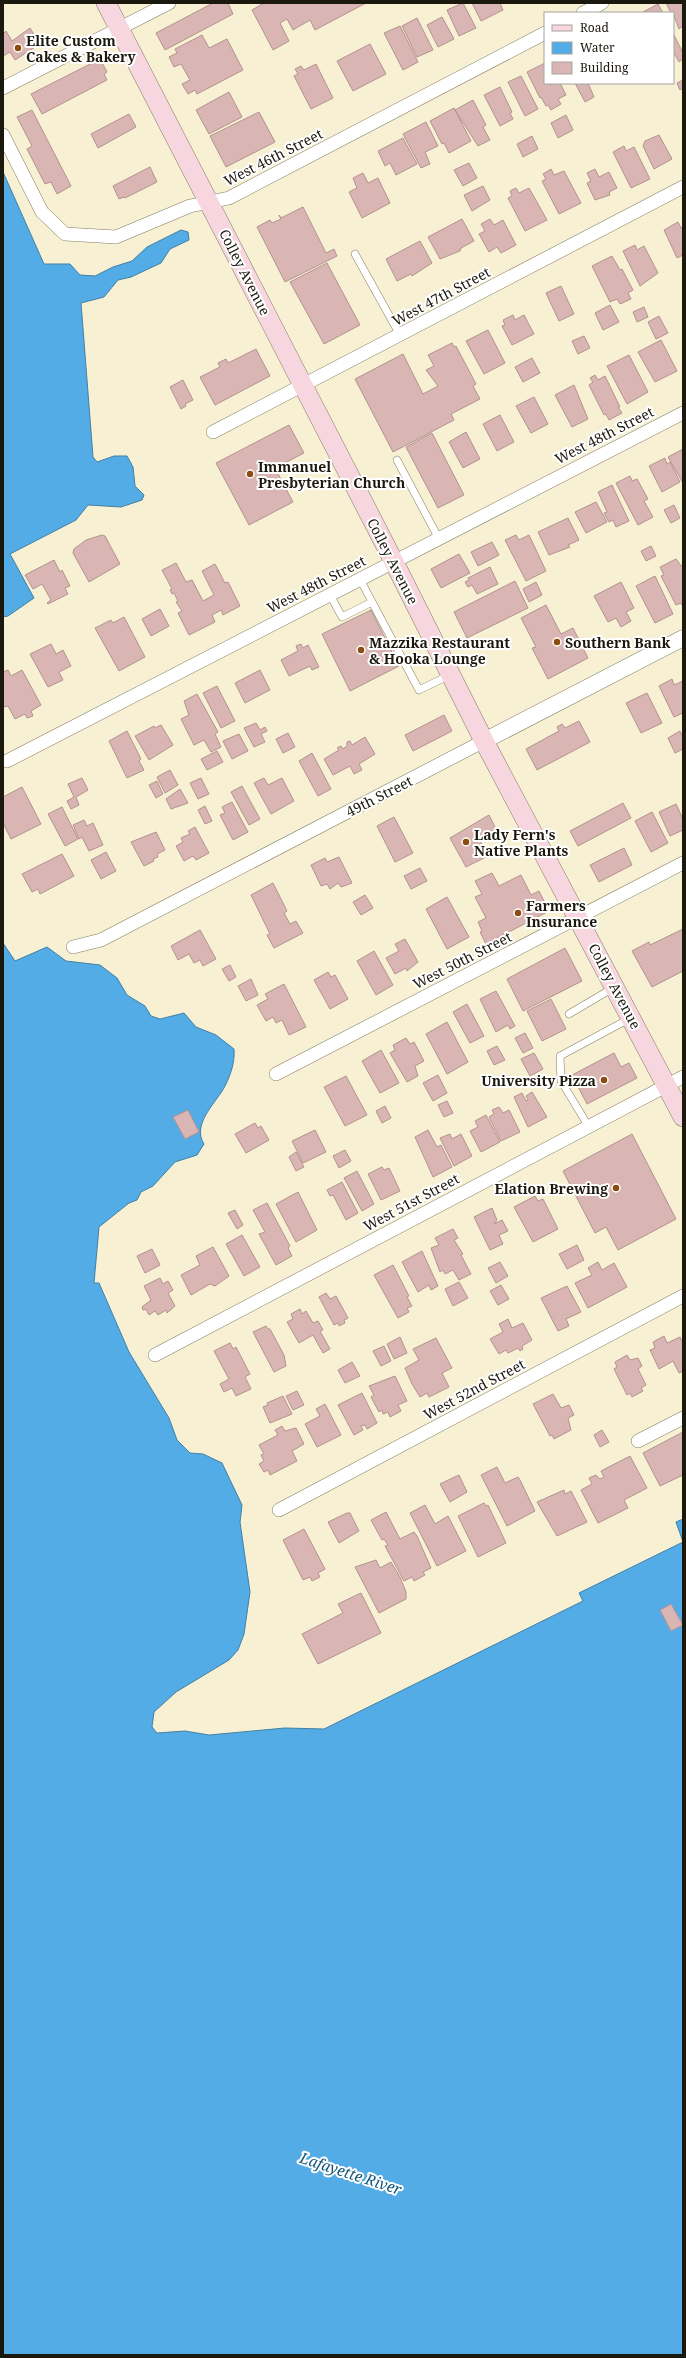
<svg xmlns="http://www.w3.org/2000/svg" width="686" height="2358" viewBox="0 0 686 2358" font-family="'Noto Serif',serif">
<style>
.water{fill:#53ace5;stroke:#4280a4}
.building{fill:#d9b6b3;stroke:#b4928f}
.lines{fill:none;stroke-linecap:round;stroke-linejoin:round}
.service-casing{stroke:#837d62;stroke-width:8}
.minor-casing{stroke:#837d62;stroke-width:14}
.tertiary-casing{stroke:#837d62;stroke-width:17}
.secondary-casing{stroke:#837d62;stroke-width:20}
.service{stroke:#fff;stroke-width:7}
.minor{stroke:#fff;stroke-width:13}
.tertiary{stroke:#fff;stroke-width:16}
.secondary{stroke:#f7d6e0;stroke-width:19}
.poi-dot{fill:#8a4d0f;stroke:#fff;stroke-width:1.5}
.labels{text-anchor:middle;dominant-baseline:central;stroke-width:4;stroke-linejoin:round;paint-order:stroke}
.poi-label{font-size:14px;font-weight:bold;fill:#1b180e;stroke:#fff;text-anchor:start}
.street-label{font-size:14px;fill:#1b180e;stroke:#fff}
.water-label{font-size:15px;font-style:italic;fill:#12567c;stroke:#fff}
</style>
<rect width="100%" height="100%" fill="#f7f0d2"/>
<!-- water -->
<g class="water">
<polygon points="3,172 44,264 70,264 80,275 95,276 113,267 132,261 147,247 181,230 188,232 189,240 170,249 161,263 131,277 118,280 104,297 81,303 93,457 97,462 114,456 127,456 133,467 135,486 144,495 142,500 121,507 88,505 76,520 10,554 34,598 8,616 3,617"/>
<path d="M3 943 15 961 47 947 66 961 100 965 117 978 127 995 145 1006 151 1016 160 1019 184 1013 196 1027 216 1035 234 1049C235 1062 231 1074 225 1086 217 1102 191 1124 204 1144L197 1155 175 1162 153 1186 141 1192 137 1200 129 1203 99 1227 94 1283H99L129 1352 169 1418 177 1440 190 1453 203 1454 222 1463 242 1505 240 1522 250 1592 244 1634 238 1650 229 1660 176 1692 154 1712 152 1727 157 1733 185 1731 209 1735 285 1728 324 1729 583 1601 579 1593 683 1542 676 1522 683 1519V2355H3Z"/>
</g>
<!-- building -->
<g class="building">
<polygon points="213,3 228,3 233,14 165,50 156,33"/>
<polygon points="264,3 366,3 315,30 310,20 293,30 287,19 280,23 289,41 273,50 252,10"/>
<polygon points="463,3 476,28 459,36 447,10"/>
<polygon points="472,3 500,3 503,10 481,21"/>
<polygon points="666,3 683,3 683,26 679,29 673,13 671,13"/>
<polygon points="658,4 663,13 644,13 643,12"/>
<polygon points="442,17 454,39 438,47 427,25"/>
<polygon points="417,18 433,50 417,57 402,26"/>
<polygon points="400,26 418,62 403,70 384,33"/>
<polygon points="30,28 40,44 15,60 10,52 3,56 3,34 6,31 12,41"/>
<polygon points="673,33 683,53 683,59 679,62 673,51"/>
<polygon points="202,35 209,48 227,39 243,70 197,94 195,90 188,94 182,84 190,80 181,64 174,67 169,57 177,53 175,49"/>
<polygon points="370,44 386,74 353,91 337,61"/>
<polygon points="100,59 107,72 104,74 107,80 42,114 31,94"/>
<polygon points="545,63 545,83 560,83 566,95 558,99 561,104 551,110 548,105 546,106 541,97 540,98 527,72"/>
<polygon points="316,64 333,98 311,109 294,76 298,74 295,69 301,66 304,70"/>
<polygon points="521,76 538,109 525,116 508,82"/>
<polygon points="683,80 683,88 680,90 677,83"/>
<polygon points="575,83 588,83 594,97 585,102"/>
<polygon points="500,87 512,112 510,113 513,119 500,126 484,95"/>
<polygon points="229,92 242,117 209,134 196,110"/>
<polygon points="473,100 486,125 483,127 490,140 478,146 455,110"/>
<polygon points="454,108 471,141 449,153 444,143 442,144 430,121"/>
<polygon points="32,110 71,186 57,194 51,182 45,184 27,149 32,146 17,117"/>
<polygon points="259,112 275,142 226,167 210,136"/>
<polygon points="129,114 136,127 98,148 91,134"/>
<polygon points="566,115 573,130 558,138 551,123"/>
<polygon points="426,122 438,146 425,152 430,164 421,168 403,134"/>
<polygon points="659,135 672,159 654,169 643,146 645,141"/>
<polygon points="532,136 538,149 523,157 517,144"/>
<polygon points="403,138 417,164 396,175 390,163 385,166 378,151"/>
<polygon points="624,146 626,151 634,147 650,179 631,188 613,152"/>
<polygon points="469,163 477,178 463,186 454,170"/>
<polygon points="150,167 157,182 125,198 124,197 119,199 113,186"/>
<polygon points="551,169 554,175 564,171 581,203 559,214 542,181 546,179 543,174"/>
<polygon points="595,169 599,177 609,172 617,188 609,192 610,195 595,200 587,183 591,181 587,173"/>
<polygon points="363,173 368,183 378,178 390,203 362,218 349,192 357,188 353,178"/>
<polygon points="483,186 490,200 472,211 464,195"/>
<polygon points="516,188 519,193 529,188 547,220 525,231 508,198 512,196 510,191"/>
<polygon points="303,207 326,253 334,249 337,256 285,282 257,227 270,220 272,223 281,219 279,215 281,218"/>
<polygon points="462,219 474,241 461,248 460,251 440,259 428,237"/>
<polygon points="490,219 494,225 503,220 516,245 501,253 497,247 489,252 479,234 485,231 481,224"/>
<polygon points="678,222 681,228 683,227 683,255 677,258 664,230"/>
<polygon points="420,241 432,263 412,276 411,274 397,281 386,259"/>
<polygon points="635,245 637,250 644,246 658,273 640,286 623,251"/>
<polygon points="612,256 620,270 622,269 633,290 628,293 631,299 620,304 617,299 610,302 592,266"/>
<polygon points="327,263 360,325 324,344 290,282"/>
<polygon points="561,286 574,314 559,321 546,293"/>
<polygon points="610,305 619,322 603,330 595,313"/>
<polygon points="644,307 648,317 637,322 633,312"/>
<polygon points="513,315 515,320 524,315 534,334 512,345 502,326 505,325 503,320"/>
<polygon points="659,316 668,333 656,339 648,322"/>
<polygon points="488,330 505,363 484,374 466,341"/>
<polygon points="584,336 590,348 578,354 572,341"/>
<polygon points="661,340 677,371 655,382 638,352"/>
<polygon points="452,343 454,347 456,346 476,384 473,386 480,399 451,414 454,420 393,452 355,379 403,354 423,394 438,386 426,370 434,366 428,355"/>
<polygon points="256,349 270,376 215,405 200,377 220,367 218,363 226,359 228,363"/>
<polygon points="629,355 648,392 627,404 607,366"/>
<polygon points="532,358 540,373 523,382 515,367"/>
<polygon points="595,375 598,380 605,376 620,407 618,407 622,413 609,420 606,414 604,415 589,385 593,382 590,378"/>
<polygon points="183,380 193,400 185,404 186,406 181,409 170,387"/>
<polygon points="574,385 588,419 572,427 555,395"/>
<polygon points="534,397 548,424 531,433 516,406"/>
<polygon points="500,415 514,442 497,451 483,424"/>
<polygon points="289,425 304,453 275,468 293,502 249,525 216,463"/>
<polygon points="466,432 480,459 463,468 449,442"/>
<polygon points="432,433 464,495 438,508 406,447"/>
<polygon points="683,449 683,483 668,457"/>
<polygon points="665,458 667,464 670,462 680,482 662,492 649,466"/>
<polygon points="630,476 632,481 637,479 648,499 644,501 653,517 638,525 616,483"/>
<polygon points="612,485 629,521 616,527 613,520 609,522 604,513 607,512 598,492"/>
<polygon points="596,502 607,522 586,533 575,512"/>
<polygon points="674,505 680,518 671,523 664,510"/>
<polygon points="568,518 579,540 568,545 570,547 549,555 538,532"/>
<polygon points="102,535 105,536 120,564 89,582 73,553 74,549 86,540"/>
<polygon points="516,535 519,540 529,535 546,571 526,581 505,540"/>
<polygon points="492,542 499,555 478,566 471,552"/>
<polygon points="651,546 656,556 646,561 641,551"/>
<polygon points="459,554 470,573 441,588 431,569"/>
<polygon points="676,559 683,568 683,607 681,603 676,605 661,576 664,575 660,567"/>
<polygon points="54,560 60,572 62,570 70,586 65,588 68,594 48,604 47,603 51,600 42,584 33,589 25,575"/>
<polygon points="176,563 186,582 192,580 203,601 214,595 202,571 215,564 225,583 228,582 240,606 223,615 221,610 212,615 215,622 189,635 178,613 182,611 176,602 178,601 174,593 172,594 170,590 172,589 162,570"/>
<polygon points="490,567 498,584 477,594 472,585 468,587 465,582 469,580 468,578"/>
<polygon points="655,576 673,614 655,623 636,586"/>
<polygon points="515,581 528,608 467,638 454,612"/>
<polygon points="536,582 542,595 529,602 523,589"/>
<polygon points="621,582 634,608 626,612 631,621 621,627 616,618 608,622 594,596"/>
<polygon points="546,605 561,634 573,628 588,658 548,679 532,648 536,647 521,618"/>
<polygon points="160,609 169,626 151,636 142,619"/>
<polygon points="371,610 399,666 350,691 322,634"/>
<polygon points="124,617 145,657 119,671 95,628 111,620 113,623"/>
<polygon points="51,644 56,654 63,650 71,666 59,672 63,680 48,687 30,654"/>
<polygon points="301,644 303,648 308,645 319,667 312,670 310,666 289,676 281,660 298,651 296,646"/>
<polygon points="8,670 11,676 22,670 41,705 31,711 33,716 27,718 25,714 15,719 8,706 3,707 3,672"/>
<polygon points="260,670 270,690 245,703 235,683"/>
<polygon points="672,679 674,685 683,681 683,713 674,717 659,686"/>
<polygon points="217,686 235,721 221,728 203,693"/>
<polygon points="647,693 662,723 641,733 626,703"/>
<polygon points="197,694 218,732 215,734 221,747 211,752 204,740 194,745 181,719 189,715 184,701"/>
<polygon points="444,715 452,731 413,751 405,735"/>
<polygon points="579,721 590,742 537,770 526,749 559,731 557,727 562,724 565,728"/>
<polygon points="256,723 260,730 265,727 267,731 261,734 265,742 254,747 244,728"/>
<polygon points="161,725 173,745 149,760 135,736 154,726 155,728"/>
<polygon points="127,731 141,759 139,761 144,770 127,778 109,741"/>
<polygon points="680,731 683,737 683,749 675,753 668,738"/>
<polygon points="288,733 295,747 283,753 276,739"/>
<polygon points="239,734 248,751 232,759 223,741"/>
<polygon points="365,737 375,754 359,764 362,770 354,774 350,766 333,775 324,759 339,750 337,748 341,746 343,749 347,746 347,742 350,741 352,745"/>
<polygon points="217,751 223,762 207,770 201,759"/>
<polygon points="312,753 331,789 318,796 299,761"/>
<polygon points="170,770 178,785 165,793 157,777"/>
<polygon points="82,778 88,790 76,797 79,805 71,809 67,801 74,797 68,784"/>
<polygon points="201,778 209,794 198,799 190,783"/>
<polygon points="264,778 268,785 282,778 294,801 271,814 254,783"/>
<polygon points="157,781 163,794 156,798 149,785"/>
<polygon points="242,786 260,819 249,825 231,792"/>
<polygon points="22,787 41,824 11,839 3,823 3,797"/>
<polygon points="180,789 188,803 171,809 166,799"/>
<polygon points="232,802 248,832 233,840 220,815 225,813 222,807"/>
<polygon points="623,803 631,818 578,846 570,831"/>
<polygon points="676,804 683,819 683,830 670,836 659,812"/>
<polygon points="205,806 212,821 205,824 198,810"/>
<polygon points="62,807 78,839 65,846 48,814"/>
<polygon points="652,812 668,843 651,852 635,821"/>
<polygon points="489,815 496,829 478,837 488,856 466,867 450,838"/>
<polygon points="394,817 413,853 395,862 377,826"/>
<polygon points="84,820 87,826 93,823 103,845 89,851 82,837 79,839 73,825"/>
<polygon points="195,827 209,853 196,860 193,856 184,861 176,846 183,842 181,838 190,834 188,831"/>
<polygon points="156,832 165,850 157,854 158,857 153,859 154,861 144,866 131,842"/>
<polygon points="624,848 632,865 599,882 590,865"/>
<polygon points="106,852 116,871 101,879 91,860"/>
<polygon points="62,854 74,876 40,894 38,889 32,892 22,874"/>
<polygon points="339,857 352,883 341,887 338,883 330,889 327,884 321,886 311,865 325,858 327,862"/>
<polygon points="420,868 427,881 411,889 404,876"/>
<polygon points="492,873 499,886 521,875 531,895 539,891 549,911 486,944 480,932 482,931 478,922 486,918 475,897 482,894 475,881"/>
<polygon points="273,883 287,911 284,913 290,924 296,921 303,933 274,948 267,935 270,934 251,895"/>
<polygon points="365,895 373,908 361,915 353,902"/>
<polygon points="447,897 469,937 447,949 426,909"/>
<polygon points="683,929 683,971 652,987 632,951 649,942 650,945"/>
<polygon points="200,930 216,959 203,966 200,960 194,963 189,954 178,960 171,946"/>
<polygon points="405,939 418,962 407,971 406,968 395,974 386,958 399,951 395,944"/>
<polygon points="565,948 582,981 523,1011 507,979"/>
<polygon points="374,951 393,985 376,995 357,961"/>
<polygon points="230,965 236,977 229,981 222,969"/>
<polygon points="328,972 331,977 335,975 348,999 330,1009 314,980"/>
<polygon points="251,979 258,995 246,1001 238,986"/>
<polygon points="284,984 306,1027 289,1035 282,1020 276,1023 273,1017 266,1021 257,1005 268,999 265,994"/>
<polygon points="496,991 515,1026 510,1029 508,1025 496,1032 480,999"/>
<polygon points="551,999 566,1029 542,1041 527,1011"/>
<polygon points="467,1004 484,1036 470,1043 453,1012"/>
<polygon points="447,1022 468,1062 447,1074 426,1034"/>
<polygon points="525,1033 533,1048 523,1053 515,1038"/>
<polygon points="406,1038 410,1044 414,1042 424,1061 415,1066 418,1076 407,1082 390,1053 395,1050 393,1045"/>
<polygon points="497,1046 505,1060 494,1065 487,1051"/>
<polygon points="381,1050 399,1083 380,1093 362,1061"/>
<polygon points="534,1053 543,1069 530,1076 521,1059"/>
<polygon points="614,1053 621,1067 629,1063 637,1078 587,1104 572,1075"/>
<polygon points="438,1075 447,1093 433,1101 423,1083"/>
<polygon points="346,1076 367,1115 345,1126 324,1087"/>
<polygon points="532,1092 547,1117 528,1127 514,1097 522,1093 526,1101 528,1100 526,1096"/>
<polygon points="447,1101 453,1113 444,1117 438,1105"/>
<polygon points="385,1106 391,1118 382,1123 376,1111"/>
<polygon points="499,1107 503,1113 509,1110 520,1132 501,1141 489,1117 494,1114 492,1110"/>
<polygon points="188,1110 199,1132 185,1139 173,1117"/>
<polygon points="486,1115 500,1142 481,1152 470,1131 478,1127 475,1121"/>
<polygon points="255,1123 258,1128 261,1126 269,1140 246,1153 235,1134"/>
<polygon points="315,1130 326,1152 303,1163 292,1141"/>
<polygon points="428,1130 437,1147 441,1145 452,1167 433,1177 415,1137"/>
<polygon points="450,1134 452,1139 461,1134 472,1156 454,1166 440,1138"/>
<polygon points="632,1134 676,1219 618,1250 606,1227 595,1233 563,1171"/>
<polygon points="345,1150 351,1161 339,1168 333,1156"/>
<polygon points="296,1152 304,1167 296,1171 289,1157"/>
<polygon points="382,1167 384,1170 389,1168 400,1191 381,1200 368,1174"/>
<polygon points="357,1171 374,1204 362,1211 344,1178"/>
<polygon points="342,1182 358,1213 346,1220 333,1195 330,1196 327,1190"/>
<polygon points="298,1192 317,1230 296,1242 276,1204"/>
<polygon points="535,1196 538,1201 543,1199 558,1229 533,1242 514,1207"/>
<polygon points="267,1203 290,1246 288,1248 292,1256 276,1265 259,1234 265,1232 253,1210"/>
<polygon points="492,1208 497,1220 494,1224 502,1220 508,1231 499,1235 503,1244 490,1250 474,1217"/>
<polygon points="235,1210 243,1225 237,1229 228,1213"/>
<polygon points="453,1229 458,1238 454,1240 463,1254 461,1255 471,1274 459,1280 453,1270 445,1274 443,1270 440,1272 431,1248 439,1245 435,1238"/>
<polygon points="242,1235 260,1267 244,1276 226,1244"/>
<polygon points="577,1245 584,1260 567,1269 559,1254"/>
<polygon points="213,1247 229,1276 215,1286 210,1284 191,1295 181,1275 200,1265 196,1256"/>
<polygon points="152,1249 160,1265 145,1273 137,1256"/>
<polygon points="422,1251 438,1286 431,1290 429,1285 418,1292 402,1262"/>
<polygon points="500,1262 508,1276 496,1283 488,1268"/>
<polygon points="598,1262 602,1270 614,1263 627,1287 588,1308 575,1283 592,1275 588,1268"/>
<polygon points="393,1265 409,1296 407,1297 412,1306 407,1308 409,1312 398,1318 374,1275"/>
<polygon points="160,1278 163,1284 168,1281 173,1290 168,1293 175,1306 167,1313 166,1310 158,1315 155,1311 149,1315 146,1309 143,1310 142,1307 151,1300 144,1286"/>
<polygon points="459,1282 468,1298 453,1306 445,1289"/>
<polygon points="501,1285 509,1299 498,1305 490,1291"/>
<polygon points="567,1286 581,1312 566,1319 569,1326 558,1331 541,1298"/>
<polygon points="326,1293 330,1299 336,1296 348,1318 344,1320 345,1323 339,1326 338,1323 334,1325 319,1297"/>
<polygon points="300,1309 302,1314 306,1311 313,1323 318,1321 323,1330 320,1331 330,1349 323,1353 313,1335 299,1343 287,1322 293,1319 291,1314"/>
<polygon points="508,1319 512,1328 523,1323 532,1340 522,1346 523,1349 520,1351 518,1348 508,1353 506,1350 499,1354 490,1339 503,1332 499,1324"/>
<polygon points="266,1326 268,1329 270,1329 284,1355 286,1366 274,1372 253,1332"/>
<polygon points="664,1336 667,1343 680,1337 683,1343 683,1371 679,1373 673,1361 659,1369 650,1350 655,1348 653,1342"/>
<polygon points="400,1337 407,1353 394,1359 387,1344"/>
<polygon points="436,1338 452,1368 442,1373 449,1387 429,1397 427,1393 420,1397 412,1384 405,1368 419,1360 413,1349"/>
<polygon points="230,1343 233,1349 236,1347 250,1374 245,1377 251,1389 236,1396 232,1388 224,1392 220,1384 229,1379 214,1351"/>
<polygon points="384,1346 391,1361 381,1366 373,1351"/>
<polygon points="627,1355 630,1360 638,1358 642,1366 638,1369 646,1385 641,1388 643,1391 632,1397 630,1393 627,1395 614,1369 617,1367 615,1362"/>
<polygon points="352,1362 360,1376 345,1383 338,1370"/>
<polygon points="395,1376 407,1401 398,1405 401,1411 390,1417 388,1412 383,1414 382,1410 379,1412 371,1397 374,1395 369,1386"/>
<polygon points="297,1391 304,1405 293,1410 286,1396"/>
<polygon points="362,1393 377,1423 367,1429 365,1425 361,1426 363,1430 354,1435 338,1405"/>
<polygon points="553,1394 561,1408 569,1405 574,1415 568,1418 571,1430 554,1439 552,1435 550,1436 533,1404"/>
<polygon points="283,1396 292,1414 270,1423 263,1407 268,1405 267,1403"/>
<polygon points="325,1404 341,1435 317,1447 305,1424 320,1416 316,1409"/>
<polygon points="282,1426 285,1431 296,1428 304,1444 292,1451 297,1461 270,1475 268,1470 264,1472 259,1464 264,1461 261,1455 264,1454 259,1445 278,1435 275,1430"/>
<polygon points="602,1430 609,1442 600,1447 594,1435"/>
<polygon points="683,1432 683,1475 660,1486 643,1453"/>
<polygon points="630,1456 647,1488 624,1500 628,1508 598,1523 581,1490 592,1484 589,1478 596,1475 600,1479 604,1477 601,1471"/>
<polygon points="497,1467 505,1483 518,1477 520,1480 535,1511 507,1526 481,1475"/>
<polygon points="459,1475 467,1492 450,1502 440,1484"/>
<polygon points="564,1490 565,1494 571,1491 587,1522 557,1536 537,1502"/>
<polygon points="484,1503 486,1506 488,1505 506,1543 478,1557 458,1516"/>
<polygon points="425,1505 435,1524 448,1516 466,1551 437,1566 410,1513"/>
<polygon points="386,1512 400,1539 414,1532 417,1536 431,1568 423,1572 425,1575 414,1581 412,1577 404,1581 385,1546 388,1545 384,1539 382,1540 371,1520"/>
<polygon points="347,1513 350,1513 359,1531 339,1543 328,1522"/>
<polygon points="304,1529 325,1569 318,1573 320,1577 312,1581 310,1577 303,1580 283,1540"/>
<polygon points="376,1560 380,1568 391,1562 400,1577 406,1592 406,1599 379,1613 355,1567"/>
<polygon points="361,1593 381,1633 318,1664 302,1634 343,1613 338,1604"/>
<polygon points="671,1604 683,1625 671,1631 660,1610"/>
</g>
<g class="lines">
<defs>
<g id="service">
<polyline points="355,254 400,335"/>
<polyline points="397,460 439,539"/>
<polyline points="330,595 342,617 372,602 360,579"/>
<polyline points="372,602 419,690 450,675"/>
<polyline points="569,1014 613,988"/>
<polyline points="589,1127 561,1081 560,1056 629,1019"/>
</g>
<g id="minor">
<polyline points="583,13 602,3"/>
<polyline points="3,88 169,3"/>
<polyline points="3,135 42,212 65,234 116,237 190,206 229,198 545,33"/>
<polyline points="213,432 683,187"/>
<polyline points="7,761 683,413"/>
<polyline points="73,947 101,940 484,741"/>
<polyline points="276,1074 683,863"/>
<polyline points="155,1355 683,1077"/>
<polyline points="638,1441 683,1418"/>
<polyline points="279,1510 683,1296"/>
</g>
<polyline id="tertiary" points="484,741 683,638"/>
<polyline id="secondary" points="106,3 394,562 484,741 683,1117"/>
</defs>
<!-- service casing -->
<use href="#service" class="service-casing"/>
<!-- minor casing -->
<use href="#minor" class="minor-casing"/>
<!-- tertiary casing -->
<use href="#tertiary" class="tertiary-casing"/>
<!-- secondary casing -->
<use href="#secondary" class="secondary-casing"/>
<!-- service -->
<use href="#service" class="service"/>
<!-- minor -->
<use href="#minor" class="minor"/>
<!-- tertiary -->
<use href="#tertiary" class="tertiary"/>
<!-- secondary -->
<use href="#secondary" class="secondary"/>
</g>
<!-- markers -->
<g class="poi-dot">
<circle cx="18" cy="48" r="4"/>
<circle cx="250" cy="474" r="4"/>
<circle cx="557" cy="642" r="4"/>
<circle cx="361" cy="650" r="4"/>
<circle cx="466" cy="842" r="4"/>
<circle cx="518" cy="913" r="4"/>
<circle cx="604" cy="1080" r="4"/>
<circle cx="616" cy="1188" r="4"/>
</g>
<g class="labels">
<!-- poi labels -->
<g class="poi-label">
<text x="26" y="40">Elite Custom<tspan x="26" dy="16">Cakes &amp; Bakery</tspan></text>
<text x="258" y="466">Immanuel<tspan x="258" dy="16">Presbyterian Church</tspan></text>
<text x="369" y="642">Mazzika Restaurant<tspan x="369" dy="16">&amp; Hooka Lounge</tspan></text>
<text x="565" y="642">Southern Bank</text>
<text x="474" y="834">Lady Fern's<tspan x="474" dy="16">Native Plants</tspan></text>
<text x="526" y="905">Farmers<tspan x="526" dy="16">Insurance</tspan></text>
<text x="596" y="1080" text-anchor="end">University Pizza</text>
<text x="608" y="1188" text-anchor="end">Elation Brewing</text>
</g>
<!-- street labels -->
<g class="street-label">
<text transform="translate(273 157) rotate(-27)">West 46th Street</text>
<text transform="translate(245 272) rotate(63)">Colley Avenue</text>
<text transform="translate(441 296) rotate(-28)">West 47th Street</text>
<text transform="translate(604 435) rotate(-27)">West 48th Street</text>
<text transform="translate(393 561) rotate(63)">Colley Avenue</text>
<text transform="translate(316 584) rotate(-27)">West 48th Street</text>
<text transform="translate(379 796) rotate(-27)">49th Street</text>
<text transform="translate(462 960) rotate(-27)">West 50th Street</text>
<text transform="translate(615 986) rotate(62)">Colley Avenue</text>
<text transform="translate(411 1202) rotate(-28)">West 51st Street</text>
<text transform="translate(474 1389) rotate(-28)">West 52nd Street</text>
</g>
<!-- water labels -->
<g class="water-label">
<text transform="translate(351 2173) rotate(18)">Lafayette River</text>
</g>
</g>
<!-- border -->
<rect width="686" height="2358" fill="none" stroke="#1b180e" stroke-width="8"/>
<!-- legend -->
<rect x="544" y="12" width="130" height="72" fill="#ffffff" stroke="#a4a39f"/>
<rect x="552" y="25" width="20" height="6" fill="#f7d6e0" stroke="#a4a39f"/>
<text x="580" y="32" font-size="12" fill="#1b180e">Road</text>
<rect x="552" y="42" width="20" height="12" fill="#53ace5" stroke="#a4a39f"/>
<text x="580" y="52" font-size="12" fill="#1b180e">Water</text>
<rect x="552" y="62" width="20" height="12" fill="#d9b6b3" stroke="#a4a39f"/>
<text x="580" y="72" font-size="12" fill="#1b180e">Building</text>
</svg>
